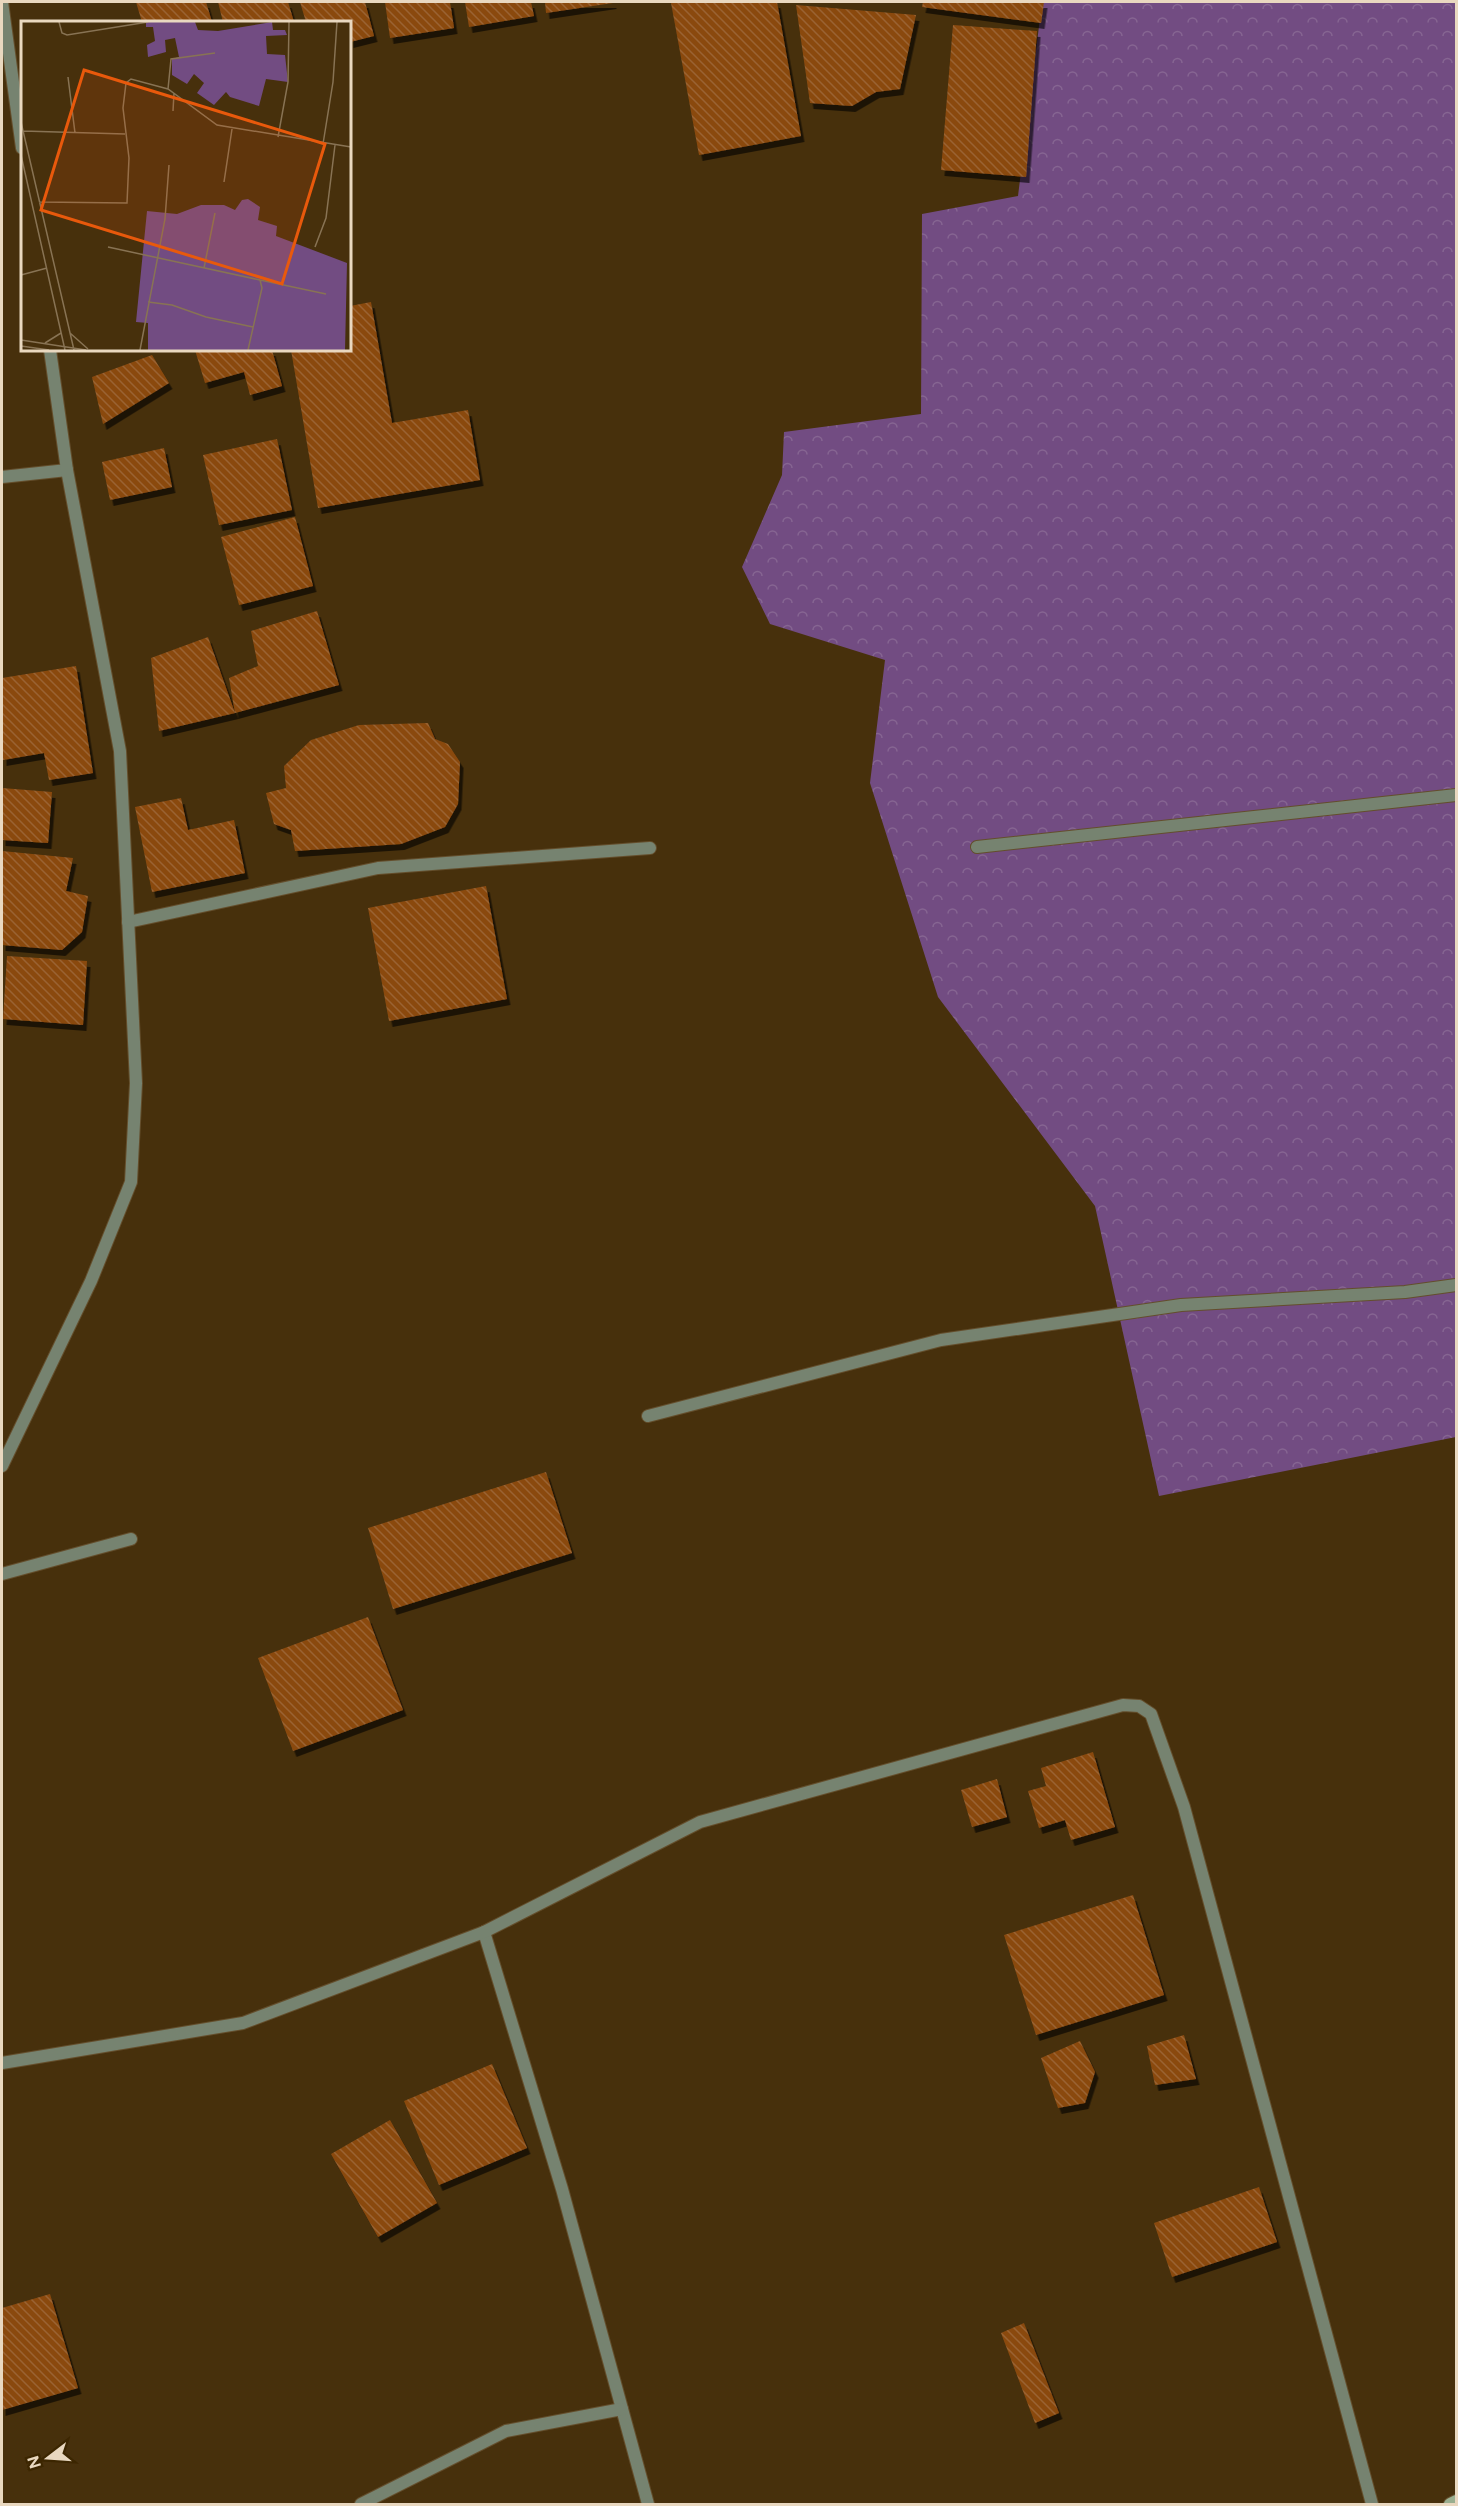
<svg xmlns="http://www.w3.org/2000/svg" width="1458" height="2506" viewBox="0 0 1458 2506" font-family="Figtree,sans-serif">
<style>
.forest{fill:url(#forest-crowns)}
.building{fill:url(#building-back-hatch);filter:url(#shadow)}
.lines{fill:none;stroke-linecap:round;stroke-linejoin:round}
.minor-casing{stroke:#644e2c;stroke-width:14}
.secondary-casing{stroke:#644e2c;stroke-width:14}
.minor{stroke:#768370;stroke-width:12}
.secondary{stroke:#9aaf90;stroke-width:12}
.inset-road{fill:none;stroke:#887354;stroke-width:1.5}
.view{fill:#e8590c;fill-opacity:0.15;stroke:#e8590c;stroke-width:3}
.inset-edge{fill:none;stroke:#e9d8c0;stroke-width:3}
</style>
<defs>
<pattern id="forest-crowns" width="20" height="18" patternUnits="userSpaceOnUse" patternTransform="scale(1.5)"><rect width="20" height="18" fill="#724c82"/><path d="M2 6a3 3 0 1 1 6 0M12 15a3 3 0 1 1 6 0" fill="none" stroke="#866592"/></pattern>
<pattern id="building-back-hatch" width="6" height="6" patternUnits="userSpaceOnUse" patternTransform="scale(1.5)"><rect width="6" height="6" fill="#8a4a11"/><path d="M-1 5l2 2M0 0l6 6M5-1l2 2" fill="none" stroke="#9a6332"/></pattern>
<filter id="shadow"><feDropShadow dx="3.5" dy="6" stdDeviation="0" flood-color="#0009"/></filter>
</defs>
<rect width="100%" height="100%" fill="#47300c"/>
<!-- forest -->
<polygon class="forest" points="1042,2 1456,2 1456,1437 1159,1496 1095,1206 938,997 870,783 885,660 770,624 742,567 782,475 784,432 921,414 922,214 1018,196"/>
<!-- building -->
<g class="building">
<polygon points="136,2 206,2 212,22 142,22"/>
<polygon points="218,2 288,2 294,22 223,22"/>
<polygon points="300,2 365,2 374,36 350,42 350,22 306,22"/>
<polygon points="385,2 450,2 454,28 390,38"/>
<polygon points="465,2 531,2 534,16 469,27"/>
<polygon points="545,2 613,2 613,3 546,13"/>
<polygon points="677,2 777,2 801,136 699,155 671,3"/>
<polygon points="923,2 1044,2 1041,23 922,7"/>
<polygon points="796,5 916,15 900,89 876,92 852,106 810,103"/>
<polygon points="953,25 1037,31 1026,177 941,170"/>
<polygon points="371,302 392,423 468,410 480,480 318,508 291,350 350,350 350,306"/>
<polygon points="195,350 272,350 282,386 250,395 244,372 205,383"/>
<polygon points="152,355 169,383 103,424 92,377"/>
<polygon points="277,439 292,510 219,525 203,455"/>
<polygon points="164,448 172,487 110,500 102,462"/>
<polygon points="295,517 313,586 239,605 221,537"/>
<polygon points="317,611 339,685 235,713 159,731 151,658 208,637 235,713 229,678 258,666 251,631"/>
<polygon points="76,666 93,773 49,780 44,753 3,760 2,678"/>
<polygon points="428,723 435,739 448,744 460,762 458,804 445,827 401,844 295,851 291,830 274,824 266,793 286,788 284,766 311,740 359,725"/>
<polygon points="2,788 52,792 48,843 2,840"/>
<polygon points="181,798 188,830 234,820 245,873 152,892 135,807"/>
<polygon points="2,851 73,858 66,891 88,896 82,932 62,950 2,945"/>
<polygon points="486,886 507,999 389,1021 368,908"/>
<polygon points="7,956 87,961 83,1025 3,1019"/>
<polygon points="546,1472 572,1553 393,1609 368,1528"/>
<polygon points="368,1617 403,1710 293,1751 258,1658"/>
<polygon points="1093,1752 1115,1827 1071,1840 1065,1820 1039,1828 1028,1791 1046,1786 1041,1768"/>
<polygon points="997,1779 1007,1817 972,1827 961,1790"/>
<polygon points="1133,1895 1164,1995 1036,2035 1004,1935"/>
<polygon points="1184,2035 1196,2079 1155,2085 1147,2046"/>
<polygon points="1080,2041 1095,2072 1085,2103 1058,2108 1041,2058"/>
<polygon points="492,2064 527,2148 439,2185 404,2101"/>
<polygon points="390,2120 437,2203 378,2237 331,2154"/>
<polygon points="1259,2187 1277,2242 1172,2277 1154,2223"/>
<polygon points="50,2294 78,2388 2,2410 2,2308"/>
<polygon points="1024,2323 1059,2413 1035,2423 1001,2333"/>
</g>
<g class="lines">
<defs>
<g id="minor">
<polyline points="2,2 22,148"/>
<polyline points="2,477 67,470"/>
<polyline points="977,847 1456,795"/>
<polyline points="128,922 378,868 650,848"/>
<polyline points="648,1416 941,1340 1181,1305 1405,1292 1456,1285"/>
<polyline points="2,1466 91,1281 131,1182 136,1083 120,751 67,470 50,350"/>
<polyline points="2,1574 131,1539"/>
<polyline points="484,1932 562,2189 648,2504"/>
<polyline points="2,2063 243,2023 484,1932 700,1822 1123,1705 1139,1706 1151,1714 1184,1807 1372,2504"/>
<polyline points="361,2504 506,2431 622,2409"/>
</g>
<polyline id="secondary" points="1450,2504 1456,2501"/>
</defs>
<!-- minor casing -->
<use href="#minor" class="minor-casing"/>
<!-- secondary casing -->
<use href="#secondary" class="secondary-casing"/>
<!-- minor -->
<use href="#minor" class="minor"/>
<!-- secondary -->
<use href="#secondary" class="secondary"/>
</g>
<!-- overview -->
<g transform="translate(21 21)">
<rect width="330" height="330" fill="#47300c"/>
<path d="M125 1H174L177 9 197 10 251 1 252 9H264L266 14 245 15 246 33 264 34 267 61 245 58 238 85 209 76 205 71 193 84 176 72 183 62 173 53 166 63 151 54V38L158 36 154 17 144 19 145 31 127 36 126 24 134 20 132 6H125Z" fill="#724c82"/>
<path d="M227 178 239 186 237 199 256 205 255 215 326 242 324 329H127V302L115 301 126 190 156 193 180 184H203L214 189 221 179Z" fill="#724c82"/>
<path class="inset-road" d="M38 1 41 12 46 14 127 1M47 56 54 112M147 68 150 38 194 32M152 90 153 72M0 101 53 329M2 110 104 113M257 116 267 61 268 1M302 123 312 61 316 1M0 134 44 329M203 161 211 108M18 181 106 182 108 137 102 87 105 62 110 58 147 68 196 104 330 126M87 226 239 259 241 267 227 329M294 226 305 197 314 124M183 247 194 192M0 254 26 247M239 259 305 273M127 281 151 284 185 296 232 306M49 312 67 328M0 319 65 329M24 322 40 312M0 325 28 329M119 329 144 198 148 144"/>
<path class="view" d="M63 49 304 123 261 263 20 189Z"/>
<rect width="330" height="330" class="inset-edge"/>
</g>
<!-- border -->
<rect width="1458" height="2506" fill="none" stroke="#e9d8c0" stroke-width="6"/>
<!-- north arrow -->
<g transform="translate(48 2458) rotate(253)" stroke="#3c2601" stroke-width="4.5" paint-order="stroke">
<path d="M0-4.5L10 22L0 15L-10 22Z" fill="#e9d8c0"/>
<text y="-9" font-size="16" font-weight="bold" text-anchor="middle" fill="#e9d8c0">N</text>
</g>
</svg>
